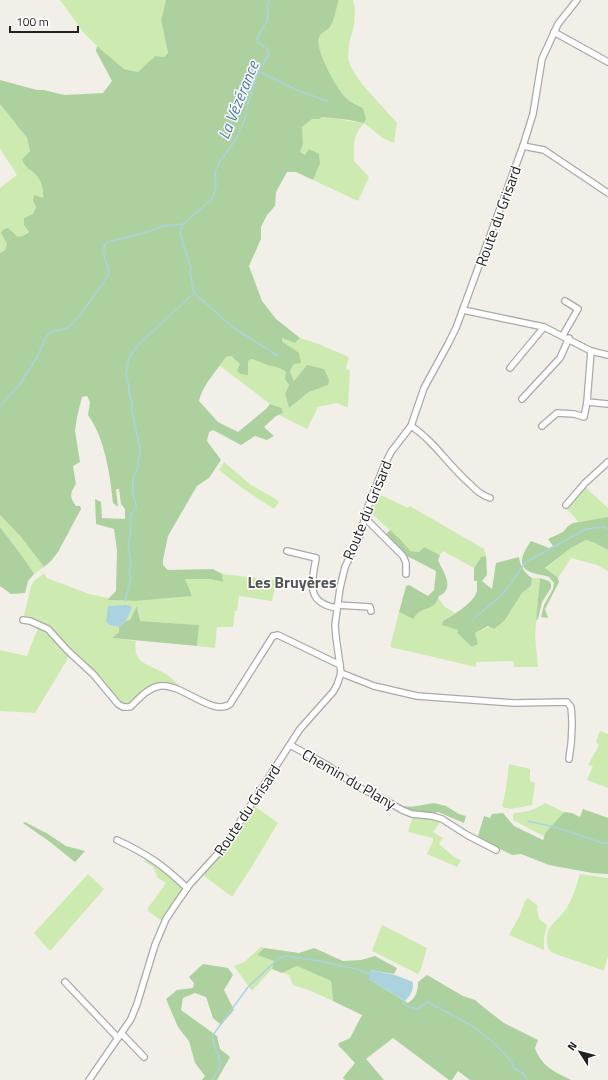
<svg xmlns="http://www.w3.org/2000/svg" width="608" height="1080" viewBox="0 0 608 1080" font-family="'Titillium Web',sans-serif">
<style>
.grass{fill:#cdebb0}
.forest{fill:#add19e}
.water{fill:#aad3df}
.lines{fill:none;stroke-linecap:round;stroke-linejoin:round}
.stream{stroke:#aad3df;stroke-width:1.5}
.minor-casing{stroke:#a9a9a9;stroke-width:8}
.minor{stroke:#fff;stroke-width:5.5}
.labels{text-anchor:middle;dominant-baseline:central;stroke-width:3;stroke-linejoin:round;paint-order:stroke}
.street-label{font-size:15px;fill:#222;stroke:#fff}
.water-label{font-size:16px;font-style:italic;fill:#4a7aab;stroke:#fff}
.neighbourhood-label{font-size:16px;font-weight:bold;fill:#555;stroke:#fff}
</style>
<rect width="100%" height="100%" fill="#f2efe9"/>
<!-- grass -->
<g class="grass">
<polygon points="60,0 166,0 161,20 168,53 164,57 155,56 138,72 124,69 97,46 83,32"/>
<path d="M338 0H353L355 9 354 26 349 44 348 59 352 69 361 83 397 123 394 143 384 139 364 123C352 137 354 144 354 161L369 177 358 201 313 180 320 164 300 152 303 144 301 127 312 119H319L322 117 364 123 363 108C356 105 350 102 345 97 336 87 315 50 319 38 321 32 327 31 330 27 333 22 336 9 338 3Z"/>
<path d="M0 104 27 138 30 151 22 159C24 168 32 170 37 176 41 182 44 191 43 198L33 201 36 207 33 214 24 218 29 231 23 236 18 237 8 228 1 233 7 244 5 250 0 253V188L17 175 0 149Z"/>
<polygon points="282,338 295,343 300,338 316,343 349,357 346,369 350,371 348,408 337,403 318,407 307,429 279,415 283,413 282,408 270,404 220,366 226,357 231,356 240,364 251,359 259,360 265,364 278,367 286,372 289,385 285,394 289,408 309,392 328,385 294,381 290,371 294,364"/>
<polygon points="224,462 251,485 276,499 279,502 274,509 242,488 219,470"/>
<polygon points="584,486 608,508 608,517 579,522 566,508"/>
<polygon points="381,495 408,508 410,506 484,549 486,556 481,557 474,568 443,551 440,555 424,547 419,552 410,551 401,540 372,514 377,497"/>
<polygon points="0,515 21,537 44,567 34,574 25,560 0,527"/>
<polygon points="586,540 595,543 608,550 608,571 597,565 571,558 558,578 545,569 571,548"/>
<path d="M44 573 47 578 89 594 108 598 107 600 136 601 192 596 184 579H210L222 582V574L277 580 272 601 239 596 237 611H235L233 627H217L215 648 197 646 198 625 140 621 138 607 130 620 126 621 132 608 110 625 119 627V632L112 638 136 641C132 664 149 664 164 673 170 676 174 681 179 685L178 686 162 683 153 687 128 705 119 702 54 631 40 623 26 618 24 615 31 586 34 581Z"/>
<polygon points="532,578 540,578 535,636 538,667 514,667 513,661 476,662 476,667 390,647 399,612 413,619 417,613 433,606 439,599 445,607 455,613 443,621 458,630 457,633 472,647 478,644 475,633 505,620 522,593 531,586"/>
<polygon points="39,625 48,631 70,655 35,713 0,711 0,650 27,656"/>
<polygon points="600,731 608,734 608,788 587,780 593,766 588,765 599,745 596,742"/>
<polygon points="509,764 530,769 530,781 535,783 532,805 511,809 502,807 506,788"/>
<path d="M545 803 564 812 546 832 545 837 513 820V815L515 813C527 812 534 810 545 803Z"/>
<polygon points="253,805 278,823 251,868 232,897 203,875 225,849"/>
<polygon points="413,816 442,820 433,832 443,838 439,844 454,857 461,860 457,867 427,854 433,841 433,838 408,832"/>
<polygon points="148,857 158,864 184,888 163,922 148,911 148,908 166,883 158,878 153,867 144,861"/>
<polygon points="88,874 104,889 50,951 34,933"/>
<path d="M580 874 608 878V956L604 970H602L553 953C546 950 546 938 548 931 550 925 562 915 566 909 573 899 576 886 580 874Z"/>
<polygon points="528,898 538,906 537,909 539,919 547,925 544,938 544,950 509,935 519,917 525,901"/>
<polygon points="382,925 427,948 421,969 418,974 372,951"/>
<polygon points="261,947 264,948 258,955 274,961 272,969 252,991 234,966 244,962"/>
<polygon points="297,966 331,981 333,1001 311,991 293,985 289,975 282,973"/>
</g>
<!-- forest -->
<g class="forest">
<path d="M166 0H338V3C336 10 334 21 330 27 327 31 321 32 319 38 315 50 336 87 345 97 350 102 356 105 363 108L366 119 364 123 349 120 322 117 319 119H312L302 127 303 144 300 152 305 155 309 149 319 154 320 164 313 180 296 172H287L276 192 275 206 267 215 261 227V239L249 266 262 301 276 319 300 338 295 343 282 338 283 342 299 353 301 363 294 364 290 371 294 381 307 365 324 369 329 380 328 385 309 392 289 408 285 394 289 385 285 379 286 372C278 366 275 367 267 365 261 363 258 360 251 359L248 361V375L240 374 237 370 240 364 231 356 226 357C216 372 203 384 199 401L218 422 238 432 266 409 270 404 282 408 283 413 276 416 264 427 274 436 267 440 255 436 241 445 213 430 209 432 207 441 221 460 209 478 197 486 168 536 163 560V565L168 570 213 569 222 574 223 582 210 579H185L192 596 136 601 107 600 116 591 117 550 114 529 96 524 95 499 101 502 102 518 125 519V509L121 504 119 489H116L118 507 113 503C110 474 105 439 88 415L90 402 87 396 82 397 77 417 75 431 80 462 73 466 76 484C70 493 69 497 76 506H80L81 509 58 552 51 561 44 567 21 537 0 515V253L5 250 7 244 1 233 4 229 8 228 18 237 23 236 29 232 24 225V218L33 214 36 207 33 201 34 195 43 198C44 191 41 181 37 176 32 170 24 168 22 159L30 151 27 138 0 104V80L37 90H44L64 95 103 93 112 81 96 51 97 46 124 69 138 72 155 56 164 57 168 53 161 20Z"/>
<path d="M608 517V550L595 543 586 540 571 548 545 568 558 578 559 582 545 609 548 618 541 617 544 605 553 589 554 583 549 577C544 575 538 575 533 573 514 567 524 551 531 541L549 548 553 546 548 539 563 532 568 526 573 523Z"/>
<polygon points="0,527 25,560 34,574 28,581 25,593 11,594 0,586"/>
<path d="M390 530 401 540 410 551 419 552 424 547 440 555 438 560C443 572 456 588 439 596 436 610 424 607 417 614 415 615 415 617 413 619L399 612 406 586 409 585 428 596 434 590 436 571 411 558 405 556 385 535Z"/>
<path d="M486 556 487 575 482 581 492 589 496 563 519 557C520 565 524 573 532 578L531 586 522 593 505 620 494 629 488 626 475 633 478 644 472 647 457 633 458 630 442 625 443 621C453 615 474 603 477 591 477 588 477 584 477 581H474V568L481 557Z"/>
<polygon points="540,578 549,581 551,584 551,588 542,602 538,619 536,620"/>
<polygon points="137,606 140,621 199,625 197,646 112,638 119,632 119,627 126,621 130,620"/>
<path d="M434 803 446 806 459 814 466 816 464 823 438 812C428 816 414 812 404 808V806C415 808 423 804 434 803Z"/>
<polygon points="583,809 608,818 608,874 592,873 549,865 521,854 512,855 490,844 478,836 484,816 490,818 492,814 503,813 514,826 543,840 546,832 564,812 572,813 580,817"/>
<polygon points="25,822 48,834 66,846 85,851 75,862 50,842 23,823"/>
<path d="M264 948 299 953 314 948 343 961 361 960 375 956 397 968 394 974 371 970 369 979 408 1003C416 998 418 991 418 982L427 975 463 996 475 1000 482 1006 504 1023 538 1040 535 1048C541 1066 555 1072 571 1080H470L458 1071 452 1080H449L393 1038 366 1059 384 1080H345L343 1078 345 1075 355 1063 338 1045 339 1043 350 1038 362 1015 333 1001 331 981 297 966 282 973 272 969 274 961 257 955Z"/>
<polygon points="203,964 228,968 233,975 224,990 234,1010 221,1025 213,1018 206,997 195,993 183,998 181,1010 217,1036 220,1049 230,1057 217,1080 202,1080 205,1076 195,1063 189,1041 178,1027 166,999 177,990 193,988 194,983 189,977"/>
</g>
<!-- water -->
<g class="water">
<polygon points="126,605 131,606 132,608 126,621 119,627 110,625 106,622 108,606"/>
<path d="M371 970 395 975 413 982C413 991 411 995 405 1001L369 979V972Z"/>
</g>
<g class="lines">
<!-- stream -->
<g class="stream">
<polyline points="258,71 297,90 327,101"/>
<polyline points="194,293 234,328 278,356"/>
<polyline points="0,406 20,384 37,357 45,339 48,334 54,331 68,328 80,315 108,276 109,272 104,256 104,246 107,242 144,233 164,226 183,224 212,199 216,187 215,173 219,163 235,141 245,119 247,107 258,71 269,55 268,50 258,42 257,38 268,20 267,7 270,0"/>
<polyline points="125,601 131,578 129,573 131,564 128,544 131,531 130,524 131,514 137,507 133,495 133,478 137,471 140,448 131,407 132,404 129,393 129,386 126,374 129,358 138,345 194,293 190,272 191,268 180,234 183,224"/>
<polyline points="473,619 502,595 526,562 586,529 604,527 608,529"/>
<polyline points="528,821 555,827 603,843 608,843"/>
<polyline points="403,999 404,1004 407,1006 417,1009 428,1002 474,1027 496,1045 512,1062 514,1068 524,1074 527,1080"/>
<path d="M212 1080C230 1059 212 1055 213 1035L248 987 279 958 285 956 320 961 357 969 370 974"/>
</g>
<defs>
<g id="minor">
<polyline points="554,32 608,62"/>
<polyline points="523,146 544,150 608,193"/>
<polyline points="463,310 544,327 591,351 608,355"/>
<polyline points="563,335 578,309 565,301"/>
<polyline points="510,368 544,327"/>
<polyline points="522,399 560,358 569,338"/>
<polyline points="587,402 608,404"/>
<path d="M411 426C434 441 449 466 470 484 476 490 481 495 490 498"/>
<polyline points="542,426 557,413 574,414 584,417 587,402 591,351"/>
<polyline points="566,505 585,483 608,462"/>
<polyline points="365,518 403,556 406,563 406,574"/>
<path d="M287 551 316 558C312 582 305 603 337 608"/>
<polyline points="337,605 370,607 371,611"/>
<path d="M23 620 30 621 48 629 68 651 93 674 118 704 123 707H130C139 699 147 688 160 686 182 683 213 717 230 704L273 636 278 635 340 665"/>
<path d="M341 673 374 686 417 696 515 703 567 702 571 707C573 725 572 742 569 759"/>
<polyline points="290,745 327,765 358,787 385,800 402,810 412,814 432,816 442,819 467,835 496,850"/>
<path d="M117 840C147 854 163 865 187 888"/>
<polyline points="65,982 118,1038"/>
<polyline points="122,1034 144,1057"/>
<polyline points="89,1080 131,1019 137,1004 155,945 166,919 176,904 190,884 223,848 300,729 333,692 337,685 341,673 336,637 335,625 340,588 345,567 359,538 369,504 384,466 391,452 411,426 424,388 448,344 456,328 523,146 533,114 542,59 558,24 577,0"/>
</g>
</defs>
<!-- minor casing -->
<use href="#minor" class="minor-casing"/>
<!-- minor -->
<use href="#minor" class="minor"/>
</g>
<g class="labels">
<!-- street labels -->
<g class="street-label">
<text transform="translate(498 216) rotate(-70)">Route du Grisard</text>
<text transform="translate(367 510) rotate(-68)">Route du Grisard</text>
<text transform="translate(349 779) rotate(30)">Chemin du Plany</text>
<text transform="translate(247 810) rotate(-56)">Route du Grisard</text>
</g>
<!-- water labels -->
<g class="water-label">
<text transform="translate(238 100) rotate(-68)">La Vézérance</text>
</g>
<!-- neighbourhood labels -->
<g class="neighbourhood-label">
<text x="292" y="582">Les Bruyères</text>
</g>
</g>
<!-- north arrow -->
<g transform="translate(580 1052) rotate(306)" stroke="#ffffff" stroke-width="3" paint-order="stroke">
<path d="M0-3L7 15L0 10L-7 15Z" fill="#222222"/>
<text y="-6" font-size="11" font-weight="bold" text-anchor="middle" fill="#222222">N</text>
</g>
<!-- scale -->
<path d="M10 26v6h68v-6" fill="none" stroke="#222222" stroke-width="2"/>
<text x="16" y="26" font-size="12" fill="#222222" stroke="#ffffff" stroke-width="3" paint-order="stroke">100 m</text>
</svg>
